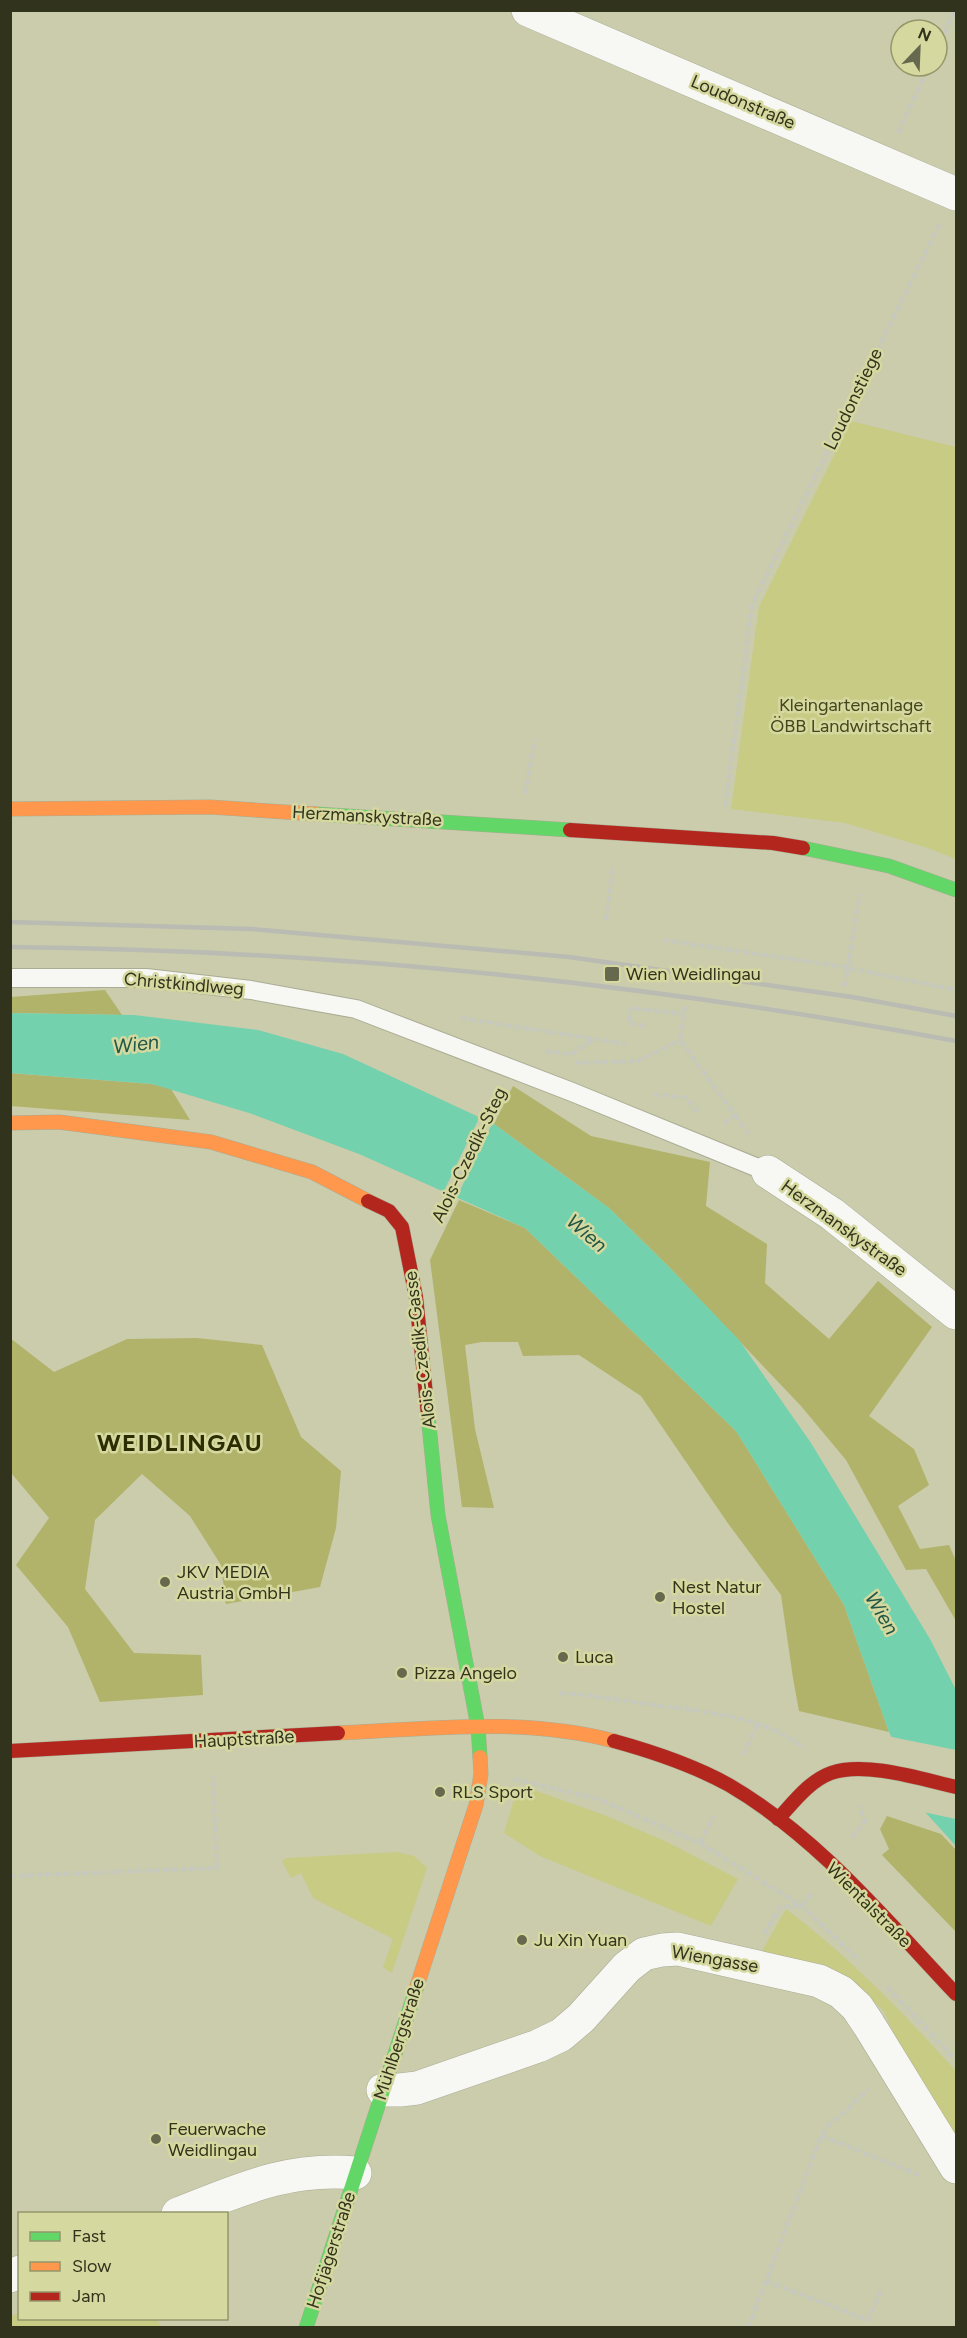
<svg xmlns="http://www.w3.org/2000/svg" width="967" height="2338" viewBox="0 0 967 2338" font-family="Figtree,sans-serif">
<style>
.green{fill:#c8cb84}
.forest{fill:#b1b36a}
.water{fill:#73d1ad}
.pier{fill:#caccac}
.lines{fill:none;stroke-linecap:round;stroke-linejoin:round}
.lane-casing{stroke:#aaac93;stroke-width:20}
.street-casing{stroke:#aaac93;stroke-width:34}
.fast-casing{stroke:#aaac93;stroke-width:15}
.slow-casing{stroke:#aaac93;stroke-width:15}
.jam-casing{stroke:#aaac93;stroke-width:15}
.path{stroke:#c7c8be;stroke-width:4;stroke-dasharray:6 3;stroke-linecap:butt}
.lane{stroke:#f7f7f3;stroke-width:18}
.street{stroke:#f7f7f3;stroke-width:33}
.fast{stroke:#63d668;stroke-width:14}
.slow{stroke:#ff974d;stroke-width:14}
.jam{stroke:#b3261e;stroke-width:14}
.rail{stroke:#babbb2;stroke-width:4.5}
.path-bridge{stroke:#c7c8be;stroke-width:4;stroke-dasharray:6 3;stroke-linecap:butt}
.poi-dot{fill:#67694e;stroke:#d6d99f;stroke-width:2}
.labels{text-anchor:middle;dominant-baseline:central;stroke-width:5;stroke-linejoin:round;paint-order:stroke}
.street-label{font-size:18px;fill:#32331c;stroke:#d6d99f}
.park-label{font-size:18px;fill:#45461b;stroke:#d6d99f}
.poi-label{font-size:18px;fill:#32331c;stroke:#d6d99f;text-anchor:start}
.water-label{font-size:20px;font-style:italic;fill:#215747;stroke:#d6d99f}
.district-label{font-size:24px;font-weight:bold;letter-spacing:1.5px;fill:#2c2d01;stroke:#d6d99f}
</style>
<rect width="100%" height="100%" fill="#caccac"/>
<!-- green -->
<g class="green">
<polygon points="851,421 956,447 956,859 928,848 845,823 731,809 759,607"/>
<polygon points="531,1789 604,1815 665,1841 738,1879 711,1926 540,1856 504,1833 515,1796"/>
<polygon points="397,1852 414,1856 427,1868 392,1973 383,1967 393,1939 313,1898 301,1873 291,1878 282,1861 287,1858"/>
<path d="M786 1909C850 1957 903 2013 956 2071V2135L898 2044 884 2011 845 1976 762 1951Z"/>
<polygon points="19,2313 20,2318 157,2319 161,2327 11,2327 11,2316"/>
</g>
<!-- forest -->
<g class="forest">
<polygon points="105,990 122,1015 11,1013 11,997"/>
<polygon points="10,1073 152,1084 171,1089 190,1120 11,1106"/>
<polygon points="513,1086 591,1136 710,1162 706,1206 767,1244 765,1283 829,1339 878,1281 932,1327 869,1416 914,1449 929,1485 898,1506 920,1549 949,1545 956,1561 956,1621 926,1569 906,1570 846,1460 801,1406 669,1267 609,1208 494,1124"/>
<polygon points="459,1200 525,1228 736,1431 844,1605 889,1732 799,1711 793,1678 781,1595 727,1522 641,1396 579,1355 523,1356 518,1342 482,1342 465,1345 475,1429 494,1508 462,1507 430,1260"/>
<polygon points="10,1338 54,1372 127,1339 197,1338 262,1345 301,1437 341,1471 336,1528 320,1587 226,1604 221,1565 190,1516 142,1474 95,1520 85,1589 134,1653 201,1655 203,1695 100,1702 68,1627 16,1565 49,1518 12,1474 11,1469"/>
<polygon points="887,1816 941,1834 956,1850 956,1932 882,1855 889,1849 880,1829"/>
</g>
<!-- water -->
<polygon class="water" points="10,1013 134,1015 258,1030 343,1054 494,1124 609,1208 669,1267 739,1340 811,1443 930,1639 956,1690 956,1846 926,1813 889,1732 844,1605 736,1431 525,1228 359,1154 249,1113 152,1084 11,1073"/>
<!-- pier -->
<g class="pier">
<polygon points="481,1114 494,1120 455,1201 442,1195"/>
<polygon points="887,1736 956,1750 956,1819 923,1812"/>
</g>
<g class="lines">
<defs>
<polyline id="lane" points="10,978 146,978 251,990 356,1009 572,1092 768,1172"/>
<g id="street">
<polyline points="528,10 956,194"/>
<polyline points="768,1172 832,1214 956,1313"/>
<polyline points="383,2090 400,2090 417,2088 538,2046 561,2035 581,2018 627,1967 644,1954 662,1950 678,1949 819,1981 841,1992 857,2007 869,2025 956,2167"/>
<path d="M178 2214C240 2190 287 2167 355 2173"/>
<polyline points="10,2276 20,2272"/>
</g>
<g id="fast">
<polyline points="316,814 570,830"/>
<polyline points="803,848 889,866 956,890"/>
<polyline points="428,1415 438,1515 478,1727 480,1757"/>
<polyline points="306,2328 417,1986"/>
</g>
<g id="slow">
<polyline points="10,809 210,807 316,814"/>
<polyline points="10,1123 59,1122 211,1142 312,1172 368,1201"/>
<path d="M338 1733C430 1729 524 1717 614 1741"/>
<polyline points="417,1986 476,1805 481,1774 480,1757"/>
</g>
<g id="jam">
<polyline points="570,830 773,843 803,848"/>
<polyline points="368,1201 389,1211 402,1227 416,1297 428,1415"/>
<path d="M614 1741C654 1752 693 1765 729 1785 818 1837 886 1920 956 1994"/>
<polyline points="10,1751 338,1733"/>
<path d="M778 1819C793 1803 809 1781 831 1773 865 1761 921 1779 956 1787"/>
</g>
</defs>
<!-- lane casing -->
<use href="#lane" class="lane-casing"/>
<!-- street casing -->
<use href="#street" class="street-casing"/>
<!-- fast casing -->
<use href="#fast" class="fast-casing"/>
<!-- slow casing -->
<use href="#slow" class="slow-casing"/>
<!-- jam casing -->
<use href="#jam" class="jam-casing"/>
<!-- path -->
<g class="path">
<polyline points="937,50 955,10"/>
<polyline points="898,133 929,66"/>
<polyline points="525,794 535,739"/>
<polyline points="725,806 752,605 940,223"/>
<polyline points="606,920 613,866"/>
<polyline points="663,940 839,966 956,990"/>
<polyline points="849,959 860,894"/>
<polyline points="844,987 847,975"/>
<polyline points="685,1006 680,1040 735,1115 722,1125"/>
<polyline points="461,1018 626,1044"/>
<polyline points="645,1026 629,1023 631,1008 684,1014"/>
<polyline points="545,1051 572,1054 594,1039"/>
<polyline points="575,1063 638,1061 680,1040"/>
<polyline points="654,1095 685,1097 699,1113"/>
<polyline points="735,1115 749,1134"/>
<polyline points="437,1223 499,1092"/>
<path d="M560 1693C589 1695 618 1700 647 1704 697 1711 765 1715 805 1749"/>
<polyline points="743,1755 758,1723"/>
<polyline points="514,1779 598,1799 700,1843 802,1906 860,1961"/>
<polyline points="852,1838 865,1821 859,1805"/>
<polyline points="700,1843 714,1816"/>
<polyline points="10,1876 217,1868 213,1775"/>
<polyline points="764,1934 780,1907 802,1906 812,1892"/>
<polyline points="887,1987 956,2060"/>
<polyline points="822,2136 919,2175"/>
<polyline points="766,2281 868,2320 882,2288"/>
<polyline points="748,2328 820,2139 827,2127 869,2089"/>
</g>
<!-- lane -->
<use href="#lane" class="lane"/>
<!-- street -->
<use href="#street" class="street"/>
<!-- fast -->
<use href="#fast" class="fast"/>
<!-- slow -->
<use href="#slow" class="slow"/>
<!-- jam -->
<use href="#jam" class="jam"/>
<!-- rail -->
<g class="rail">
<polyline points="10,922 252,929 569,957 852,997 956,1016"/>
<path d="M10 947C327 950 645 983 956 1041"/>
</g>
<!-- path-bridge -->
<polyline class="path-bridge" points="847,975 849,959"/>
</g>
<!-- markers -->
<g class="poi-dot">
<rect x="604" y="966" width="16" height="16" rx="3"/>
<circle cx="165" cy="1582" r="6"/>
<circle cx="660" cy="1597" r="6"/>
<circle cx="563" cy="1657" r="6"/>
<circle cx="402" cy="1673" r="6"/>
<circle cx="440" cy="1792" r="6"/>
<circle cx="522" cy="1940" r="6"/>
<circle cx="156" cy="2139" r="6"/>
</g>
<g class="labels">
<!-- street labels -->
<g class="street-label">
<text transform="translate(743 102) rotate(23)">Loudonstraße</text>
<text transform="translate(853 399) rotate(-64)">Loudonstiege</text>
<text transform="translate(367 816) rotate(3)">Herzmanskystraße</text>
<text transform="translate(184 984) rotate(5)">Christkindlweg</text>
<text transform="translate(469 1155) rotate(-64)">Alois-Czedik-Steg</text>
<text transform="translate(844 1228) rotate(36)">Herzmanskystraße</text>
<text transform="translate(420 1350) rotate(-97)">Alois-Czedik-Gasse</text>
<text transform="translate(244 1739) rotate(-3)">Hauptstraße</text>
<text transform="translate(869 1905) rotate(45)">Wientalstraße</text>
<text transform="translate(715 1959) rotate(10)">Wiengasse</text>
<text transform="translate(399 2039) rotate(-72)">Mühlbergstraße</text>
<text transform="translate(331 2250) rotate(-72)">Hofjägerstraße</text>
</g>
<!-- park labels -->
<g class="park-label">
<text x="851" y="705">Kleingartenanlage<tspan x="851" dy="21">ÖBB Landwirtschaft</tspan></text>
</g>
<!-- poi labels -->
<g class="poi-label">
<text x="626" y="974">Wien Weidlingau</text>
<text x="177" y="1572">JKV MEDIA<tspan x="177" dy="21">Austria GmbH</tspan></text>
<text x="672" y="1587">Nest Natur<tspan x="672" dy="21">Hostel</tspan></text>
<text x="575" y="1657">Luca</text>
<text x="414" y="1673">Pizza Angelo</text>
<text x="452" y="1792">RLS Sport</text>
<text x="534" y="1940">Ju Xin Yuan</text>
<text x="168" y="2129">Feuerwache<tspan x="168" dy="21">Weidlingau</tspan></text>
</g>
<!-- water labels -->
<g class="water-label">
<text transform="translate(136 1044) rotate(-7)">Wien</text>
<text transform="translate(587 1233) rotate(41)">Wien</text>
<text transform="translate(882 1613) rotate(59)">Wien</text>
</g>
<!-- district labels -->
<g class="district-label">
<text x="180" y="1442">WEIDLINGAU</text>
</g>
</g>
<!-- border -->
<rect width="967" height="2338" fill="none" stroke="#32331c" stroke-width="24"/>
<!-- legend -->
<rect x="18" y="2212" width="210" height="108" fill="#d6d99f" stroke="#94976b" stroke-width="1.5"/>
<rect x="30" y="2232" width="30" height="9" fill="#63d668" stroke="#94976b" stroke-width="1.5"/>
<text x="72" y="2242" font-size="18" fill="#32331c">Fast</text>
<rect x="30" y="2262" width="30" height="9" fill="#ff974d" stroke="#94976b" stroke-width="1.5"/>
<text x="72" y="2272" font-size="18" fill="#32331c">Slow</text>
<rect x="30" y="2292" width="30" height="9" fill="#b3261e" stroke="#94976b" stroke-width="1.5"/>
<text x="72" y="2302" font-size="18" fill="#32331c">Jam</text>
<!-- north arrow -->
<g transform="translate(919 48) rotate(23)"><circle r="28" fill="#d6d99f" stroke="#94976b" stroke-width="1.5"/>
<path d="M0-4.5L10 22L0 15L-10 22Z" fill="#67694e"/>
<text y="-9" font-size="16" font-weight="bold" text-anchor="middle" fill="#32331c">N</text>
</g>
</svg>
